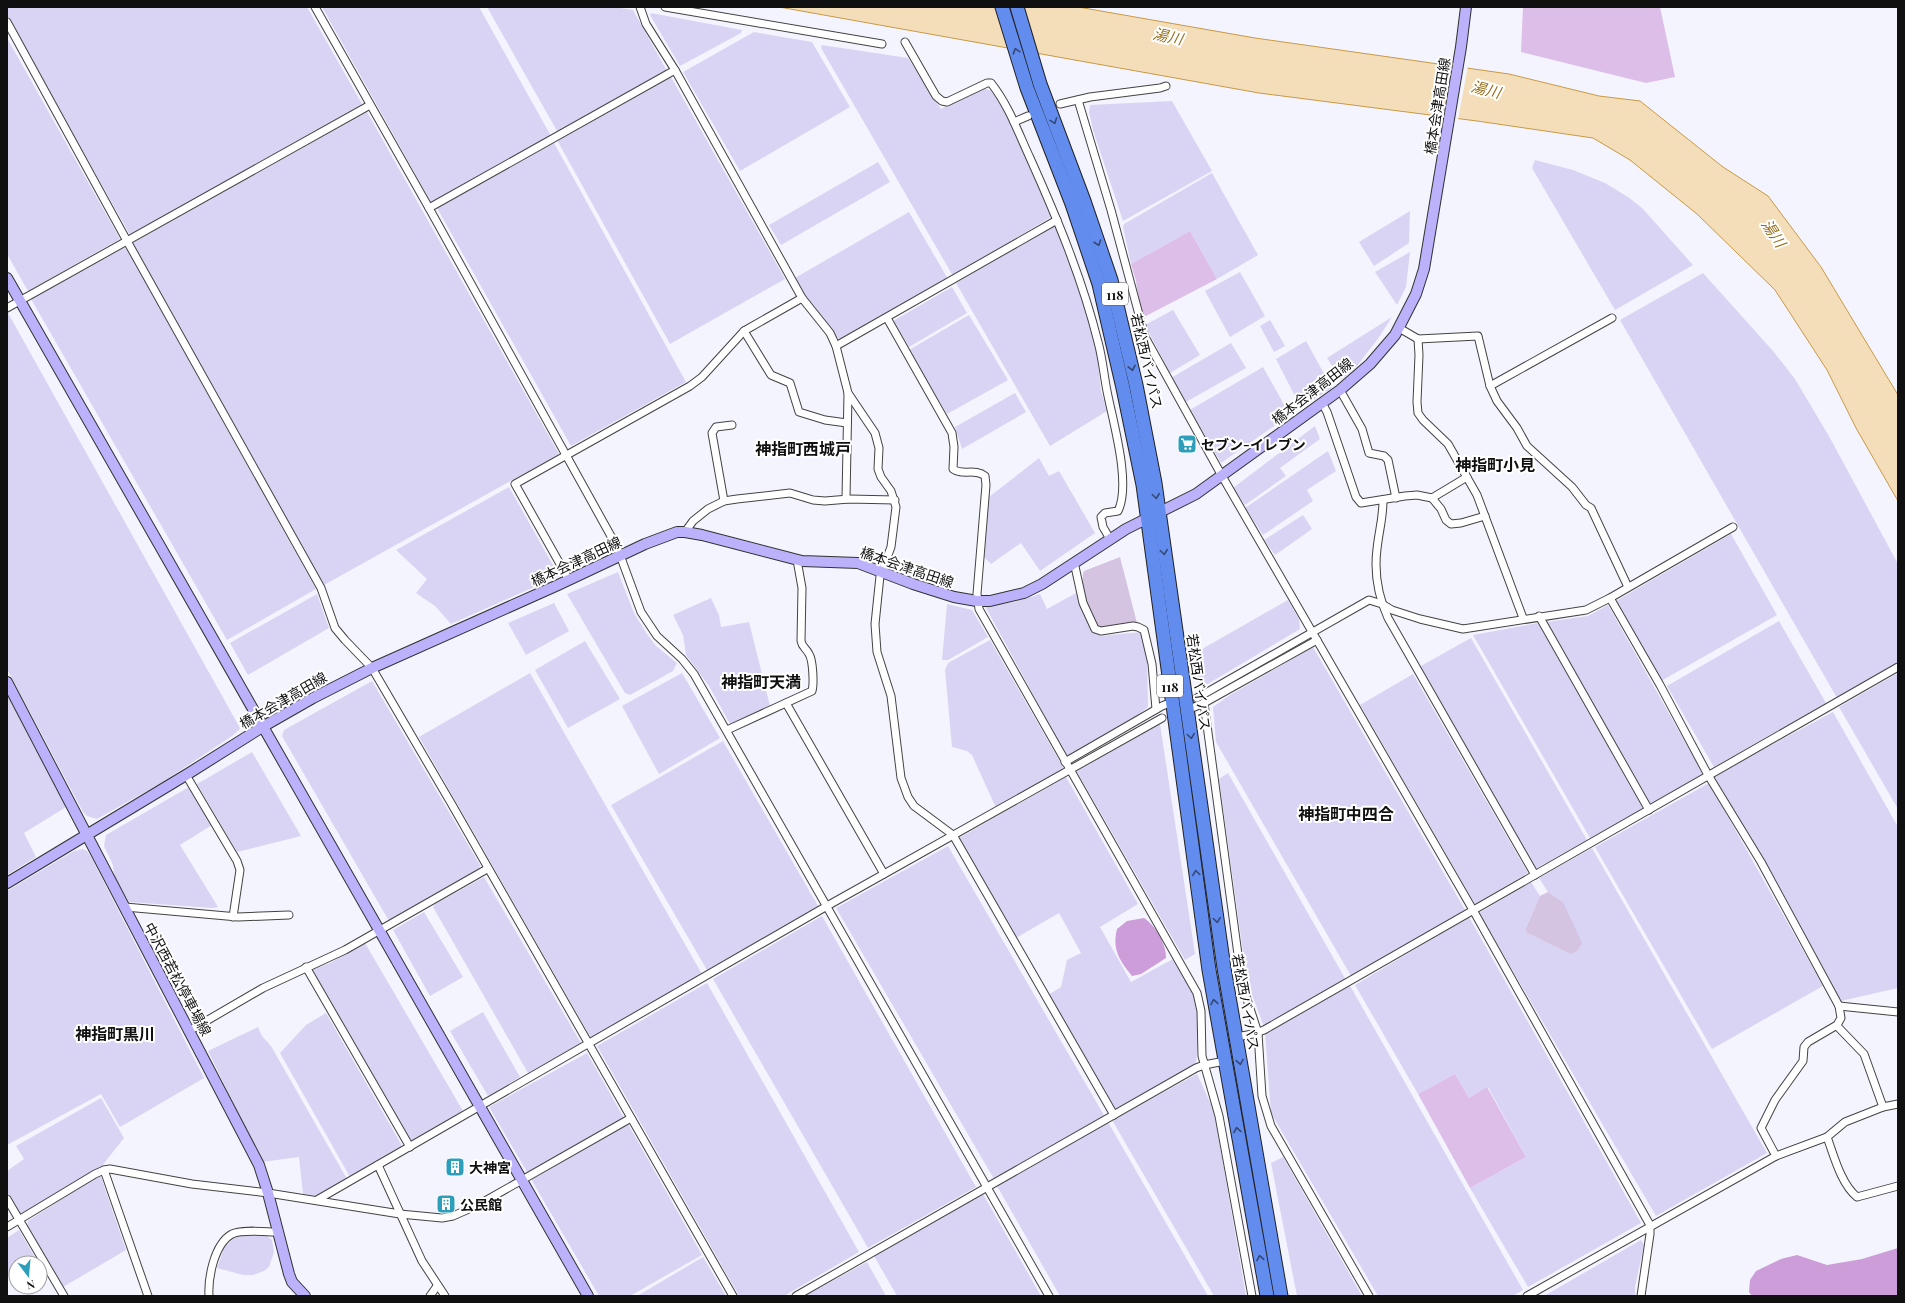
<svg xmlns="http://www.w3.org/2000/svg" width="1905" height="1303" viewBox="0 0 1905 1303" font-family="'Playfair Display','Noto Sans JP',serif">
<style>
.farmland{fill:#d9d4f4}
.green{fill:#ddbee8}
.forest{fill:#cc9dd9}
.cemetery{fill:#d5c4e1}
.water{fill:#f4deba;stroke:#c89944}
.pier{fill:#f4f4fe}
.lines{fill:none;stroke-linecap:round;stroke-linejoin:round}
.street-casing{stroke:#434343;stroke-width:9}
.secondary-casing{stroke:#323232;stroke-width:12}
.highway-casing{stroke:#212121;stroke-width:15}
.street{stroke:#fff;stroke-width:7}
.secondary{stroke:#bcb2fb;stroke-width:10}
.highway{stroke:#628cee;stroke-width:13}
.oneway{stroke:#354874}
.labels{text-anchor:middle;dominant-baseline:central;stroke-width:4;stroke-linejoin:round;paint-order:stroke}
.shield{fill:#fff;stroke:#585858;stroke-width:1}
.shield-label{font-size:13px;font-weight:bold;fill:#101010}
.street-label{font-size:14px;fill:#101010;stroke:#fff}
.poi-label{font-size:14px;font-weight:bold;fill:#101010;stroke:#fff;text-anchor:start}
.water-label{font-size:15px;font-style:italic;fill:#97701c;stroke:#fff}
.quarter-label{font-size:16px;font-weight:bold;fill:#101010;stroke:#fff}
</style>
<rect width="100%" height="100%" fill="#f4f4fe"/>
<!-- farmland -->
<g class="farmland">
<polygon points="7,7 307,7 362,104 130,235 7,16"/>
<polygon points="322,7 479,7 551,136 431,202"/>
<polygon points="487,7 614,7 633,10 667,71 557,131"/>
<polygon points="651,13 742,30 741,33 680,66 650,15"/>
<polygon points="754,32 812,42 850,107 740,171 683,72"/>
<polygon points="7,38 120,239 28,291 7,254"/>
<polygon points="822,45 908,58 941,109 981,87 994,92 997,96 1011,125 1051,217 953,276 821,48"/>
<polygon points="671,77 785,279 670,344 557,140"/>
<polygon points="1172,101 1212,171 1123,221 1093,130 1089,112 1090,105"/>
<polygon points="367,112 559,454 324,585 132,246 134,242"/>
<polygon points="553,141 686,382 571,446 437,208"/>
<polygon points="1535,160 1573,170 1605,183 1628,197 1642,208 1693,265 1615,310 1532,168"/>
<polygon points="878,162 890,182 781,245 769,225"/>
<polygon points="1212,173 1258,255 1217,279 1190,231 1131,264 1123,227 1124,224"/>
<polygon points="1410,211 1409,243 1374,266 1359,242"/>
<polygon points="909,212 948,279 842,340 836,337 807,298 795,278"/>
<polygon points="1055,225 1073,272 1096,344 1101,391 1107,411 1050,446 956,283"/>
<polygon points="123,248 127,249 316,589 227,640 31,299"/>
<polygon points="1410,252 1406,287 1397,305 1375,272"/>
<polygon points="1240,272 1265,316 1230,337 1205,291"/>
<polygon points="1703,273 1773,351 1795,379 1830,438 1898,564 1898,663 1837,698 1620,320"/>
<polygon points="952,287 967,313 909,347 893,321"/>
<polygon points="1173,310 1200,355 1170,373 1145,325"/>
<polygon points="8,313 240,728 239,730 232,736 163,782 97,819 87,816 83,812 7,669"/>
<polygon points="969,315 1008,380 947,414 909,350"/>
<polygon points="1392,317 1377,340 1357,366 1341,380 1327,358"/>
<polygon points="1270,320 1285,346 1274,352 1260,326"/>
<polygon points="1306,341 1332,388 1301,408 1276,359"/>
<polygon points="1231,343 1246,368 1186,402 1171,378"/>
<polygon points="1263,367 1290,415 1221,463 1190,410"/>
<polygon points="1015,393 1026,412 962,449 955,427"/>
<polygon points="1315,426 1320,439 1280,468 1286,476 1245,505 1233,488"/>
<polygon points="1328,451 1336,471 1307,490 1313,501 1263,535 1245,508"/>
<polygon points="1039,458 1049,476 1059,471 1095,533 1040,571 1021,543 991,564 984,557 989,497"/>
<polygon points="509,487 559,576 451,624 435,606 416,593 427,579 396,550"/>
<polygon points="1303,515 1312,529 1275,555 1264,540"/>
<polygon points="1731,534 1777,615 1661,681 1616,601"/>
<polygon points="618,572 634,613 647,634 656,646 677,663 673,671 630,695 625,693 567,594"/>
<polygon points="1076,593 1093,629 1100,636 1141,632 1144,637 1147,660 1148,707 1130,721 1067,757 985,606 1014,602 1040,594 1047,609"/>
<polygon points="317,594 329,628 248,675 230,643"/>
<polygon points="711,598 719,615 721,627 749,622 770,706 730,724 709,686 686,655 683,635 673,615"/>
<polygon points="1288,600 1299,619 1300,629 1206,685 1198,686 1195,653"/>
<polygon points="554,603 569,631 526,655 508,623"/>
<polygon points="947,604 972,610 988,637 948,660 942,660"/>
<polygon points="1608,605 1703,774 1651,804 1546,622 1588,616"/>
<polygon points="1779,621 1826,703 1714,767 1667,686"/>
<polygon points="1538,623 1643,809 1590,838 1473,635"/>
<polygon points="1471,638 1587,840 1535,869 1419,667"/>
<polygon points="990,640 1063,767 1062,771 996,808 972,755 967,751 952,747 945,670 948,663"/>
<polygon points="585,641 620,699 568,728 535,670"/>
<polygon points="1313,647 1465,910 1351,976 1216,742 1213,707 1230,695"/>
<polygon points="530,673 702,974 591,1038 419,737"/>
<polygon points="682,673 720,738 659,774 622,706"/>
<polygon points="1898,673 1898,809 1839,707"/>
<polygon points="1413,674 1528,873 1475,904 1360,705"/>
<polygon points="372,681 480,865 479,869 389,921 282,736 284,730"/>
<polygon points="7,693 66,807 24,833 36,857 7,875"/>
<polygon points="1833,712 1898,827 1898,988 1841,1001 1712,777"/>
<polygon points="1160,724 1195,954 1185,960 1076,770"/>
<polygon points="723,741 818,906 707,970 611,805"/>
<polygon points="252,752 301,836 237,852 197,784"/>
<polygon points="1228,773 1346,980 1264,1027 1247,981 1219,779"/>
<polygon points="1066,777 1138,904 1100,927 1131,982 1173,959 1197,1001 1198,1037 1196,1066 1116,1110 1048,995 1061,987 1067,960 1081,953 1059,913 1016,938 959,838"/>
<polygon points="1709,783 1823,986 1712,1049 1595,847"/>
<polygon points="189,787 212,825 180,845 218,907 212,908 129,902 114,876 113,865 104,846 106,835"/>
<polygon points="948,846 1105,1117 994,1179 836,908"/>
<polygon points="1592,848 1767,1153 1656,1216 1479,913 1531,882 1540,896 1526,928 1563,902 1548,892 1539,878"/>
<polygon points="83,849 87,851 91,857 204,1078 120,1127 101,1094 7,1145 7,891 74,851"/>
<polygon points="484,877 581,1043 528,1073 433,907 435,904"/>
<polygon points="424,912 463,977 430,996 393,930"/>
<polygon points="822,916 976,1187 868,1248 713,979"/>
<polygon points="1469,917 1641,1223 1528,1287 1470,1188 1526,1157 1488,1087 1469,1098 1455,1074 1418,1094 1355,985"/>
<polygon points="365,943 463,1111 409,1143 310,970 330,963"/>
<polygon points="707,983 859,1252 784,1296 739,1296 597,1046"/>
<polygon points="1349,984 1523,1290 1513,1296 1378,1296 1271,1113 1265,1033"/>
<polygon points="483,1012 520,1077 488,1096 450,1031"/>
<polygon points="326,1013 401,1144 401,1147 350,1177 280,1053 306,1025"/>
<polygon points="258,1027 262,1036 271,1046 347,1179 316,1196 303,1194 299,1157 262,1162 208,1051"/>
<polygon points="587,1053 624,1118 527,1172 489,1107"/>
<polygon points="1197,1074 1214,1111 1246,1296 1214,1296 1112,1120"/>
<polygon points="101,1098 124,1138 101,1167 21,1216 7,1192 7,1171 24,1159 16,1146"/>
<polygon points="1108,1122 1208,1296 1060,1296 997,1186"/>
<polygon points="628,1124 702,1255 630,1296 599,1296 531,1179"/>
<polygon points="1283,1157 1362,1296 1297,1296 1271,1163"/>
<polygon points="96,1177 101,1177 126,1250 63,1287 27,1227 28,1221"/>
<polygon points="983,1194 1041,1296 897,1296 874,1256"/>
<polygon points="19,1230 36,1259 30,1263 16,1263 16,1271 7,1277 7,1238"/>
<polygon points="266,1235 272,1240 274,1252 269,1267 264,1271 253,1275 243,1275 217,1268 224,1248 236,1236"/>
<polygon points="1641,1240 1644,1245 1635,1287 1635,1296 1544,1296"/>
<polygon points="703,1257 726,1296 637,1296"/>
<polygon points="867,1262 886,1296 805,1296"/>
</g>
<!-- green -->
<g class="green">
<polygon points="1523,7 1660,7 1675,77 1646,83 1521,52"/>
<polygon points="1190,231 1217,279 1146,316 1141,317 1136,281 1131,264"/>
<polygon points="1455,1074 1469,1098 1487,1087 1526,1157 1470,1188 1418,1094"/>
</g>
<!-- forest -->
<g class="forest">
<path d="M1144 918C1156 926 1166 944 1166 958L1141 974 1132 976C1119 960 1112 949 1117 929L1127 921Z"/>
<polygon points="1898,1248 1898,1296 1752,1296 1749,1292 1750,1280 1756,1271 1781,1259 1797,1255 1827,1265 1862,1259"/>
</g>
<!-- cemetery -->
<g class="cemetery">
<polygon points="1120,557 1137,623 1100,629 1096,624 1082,592 1083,573 1084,571"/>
<polygon points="1548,892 1563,902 1582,943 1578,950 1571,954 1526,932 1526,928 1540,896"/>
</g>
<!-- water -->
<polygon class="water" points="779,7 1078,7 1255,38 1509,74 1599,96 1640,101 1723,167 1768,196 1821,267 1898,395 1898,501 1856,428 1827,370 1775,290 1697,214 1630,160 1593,138 1477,121 1259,93"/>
<!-- pier -->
<polygon class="pier" points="1451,64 1468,66 1458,120 1443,118"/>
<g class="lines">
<defs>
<g id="street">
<polyline points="315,7 429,208 617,547 641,612 657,636 682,659 694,674 1049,1296"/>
<polyline points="640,7 646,24 675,70 802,298 830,333 836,346 848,393 875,433 879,448 878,469 881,477 891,491 896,507 891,547 880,576 878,595 875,624 877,652 891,696 901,778 908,797 914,806 953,835 1114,1115"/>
<polyline points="665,7 882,44"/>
<polyline points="7,22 127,241 321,588 335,628 345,640 372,668 451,803 733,1296"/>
<path d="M905 42 936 96 942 101 947 102 987 83H991C1009 106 1018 132 1030 158 1057 218 1082 278 1098 342 1103 360 1104 378 1108 396 1114 425 1131 485 1118 511L1105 513 1101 517 1103 527 1110 539"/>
<polyline points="1078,100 1111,210 1145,337 1222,476 1473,910 1650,1225 1650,1234 1641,1296"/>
<polyline points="1060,104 1090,97 1160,88 1166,86"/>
<polyline points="1014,122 1028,116"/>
<polyline points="429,208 675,70"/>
<polyline points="7,308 370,105"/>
<path d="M887 318 952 433 954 447 953 469C962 476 975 468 985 476L986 485 977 594 979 609 1197 993 1201 1011 1202 1056 1219 1116 1252 1296"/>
<polyline points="1399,328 1418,339 1478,336 1490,386 1497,401 1517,428 1527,446 1572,487 1586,505 1591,508 1628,587"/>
<polyline points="744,331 771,375 790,383 799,412 825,420 847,423"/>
<polyline points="1418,339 1419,355 1417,402 1418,413 1423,420 1448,444 1477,495 1523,618"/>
<polyline points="836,346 1057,220"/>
<polyline points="1490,386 1612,318"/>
<polyline points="1340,390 1362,429 1369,453 1384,456 1388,460 1396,498"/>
<polyline points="1322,403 1327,412 1356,497 1361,503 1405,496 1417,495 1432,498 1467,477"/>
<polyline points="1432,498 1441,509 1446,520 1451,524 1461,523 1485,516"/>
<polyline points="846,499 848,393"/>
<path d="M1383 500C1383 519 1379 530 1377 549 1374 573 1378 596 1388 618L1535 875"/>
<polyline points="724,501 712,433 716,427 732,425"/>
<polyline points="685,532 693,521 708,509 724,501 737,499 790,493 813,500 825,501 849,499 895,500"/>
<polyline points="1074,562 1083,603 1095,629 1101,631 1133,626 1138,627 1144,630 1152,664 1156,709"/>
<polyline points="569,580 515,484 690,386 702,377 744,331 802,298"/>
<polyline points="1610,598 1660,685 1708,775 1761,862 1839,1006 1841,1018 1837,1025 1808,1042 1804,1047 1803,1061 1775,1100 1761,1128 1776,1156"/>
<polyline points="1539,616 1649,810"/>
<polyline points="1197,698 1369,600 1382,604 1392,610 1420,619 1463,629 1586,610 1610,598 1733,527"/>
<polyline points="786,703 884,874"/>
<polyline points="1204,703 1242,984 1258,1033 1262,1096 1271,1126 1369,1296"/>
<polyline points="1187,710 1204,703 1317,640"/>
<path d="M727 730 812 691C814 684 813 660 809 654 806 648 802 647 801 641L802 588 797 560"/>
<polyline points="1065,762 1162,706 1172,702"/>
<polyline points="186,775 237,861 240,870 233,917"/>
<polyline points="125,907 238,917 289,915"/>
<polyline points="306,967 410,1147"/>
<polyline points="1839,1006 1898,1012"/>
<polyline points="1837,1026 1864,1054 1883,1107"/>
<polyline points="189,1031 263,988 345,950 487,869"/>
<polyline points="1236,1037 1253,1034 1264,1030 1898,667"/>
<polyline points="1827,1137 1845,1122 1883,1107 1898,1104"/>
<polyline points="378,1165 422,1261 445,1296"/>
<polyline points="104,1170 148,1296"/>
<polyline points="7,1199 64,1296"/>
<polyline points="317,1200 827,906 1162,718"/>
<polyline points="7,1227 95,1174 104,1170 110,1169 192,1184 268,1193 400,1214 442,1218 453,1216 478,1205 631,1118"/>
<path d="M209 1296C208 1278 214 1244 232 1234 242 1229 267 1232 278 1232"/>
<polyline points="430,1296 437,1286"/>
<polyline points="796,1296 1196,1068 1204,1065 1225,1061"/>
<path d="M1527 1296 1776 1156 1827 1137C1834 1156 1841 1184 1857 1197L1898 1186"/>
</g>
<g id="secondary">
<polyline points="7,278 588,1296"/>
<polyline points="7,682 259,1165 268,1193 289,1274 292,1282 305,1296"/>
<polyline points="7,883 186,775 264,726 313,698 372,668 558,585 645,544 677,532 685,532 702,535 802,561 858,563 913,584 954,597 977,601 990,601 1024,593 1042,584 1126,529 1196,494 1340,390 1370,364 1395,335 1416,294 1424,269 1461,47 1466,7"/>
</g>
<g id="highway">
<polyline points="1002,7 1027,88 1072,204 1099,284 1123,388 1143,485 1209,970 1267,1296"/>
<polyline points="1017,7 1040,84 1084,201 1111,280 1136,385 1155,483 1224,968 1281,1296"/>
</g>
</defs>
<!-- street casing -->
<use href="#street" class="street-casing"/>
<!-- secondary casing -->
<use href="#secondary" class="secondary-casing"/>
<!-- highway casing -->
<use href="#highway" class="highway-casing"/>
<!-- street -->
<use href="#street" class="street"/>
<!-- secondary -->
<use href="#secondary" class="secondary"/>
<!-- highway -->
<use href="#highway" class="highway"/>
</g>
<!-- one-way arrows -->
<defs><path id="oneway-chevron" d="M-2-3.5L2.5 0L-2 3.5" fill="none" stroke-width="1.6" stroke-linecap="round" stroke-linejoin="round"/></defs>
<g class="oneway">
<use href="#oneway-chevron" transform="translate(1016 51) rotate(-107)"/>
<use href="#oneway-chevron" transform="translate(1054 121) rotate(69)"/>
<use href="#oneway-chevron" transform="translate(1098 243) rotate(71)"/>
<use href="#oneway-chevron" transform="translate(1132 368) rotate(78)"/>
<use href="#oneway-chevron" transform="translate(1156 496) rotate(82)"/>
<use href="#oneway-chevron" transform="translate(1164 552) rotate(82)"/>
<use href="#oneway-chevron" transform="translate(1191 736) rotate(82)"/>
<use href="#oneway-chevron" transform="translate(1196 873) rotate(-98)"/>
<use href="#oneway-chevron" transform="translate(1217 920) rotate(82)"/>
<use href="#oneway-chevron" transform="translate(1214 1002) rotate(-100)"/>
<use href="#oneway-chevron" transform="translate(1240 1062) rotate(80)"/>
<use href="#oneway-chevron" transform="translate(1237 1130) rotate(-100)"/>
<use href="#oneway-chevron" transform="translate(1260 1258) rotate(-100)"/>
</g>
<!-- icons -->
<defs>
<symbol id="supermarket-square" viewBox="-11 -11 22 22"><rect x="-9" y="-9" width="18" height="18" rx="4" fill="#2d9fbb" stroke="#fff"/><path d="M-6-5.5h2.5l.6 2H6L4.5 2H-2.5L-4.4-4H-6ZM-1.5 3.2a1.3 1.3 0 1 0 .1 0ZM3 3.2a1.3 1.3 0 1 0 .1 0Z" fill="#fff"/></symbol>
<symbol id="building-square" viewBox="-11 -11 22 22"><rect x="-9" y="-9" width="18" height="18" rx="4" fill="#2d9fbb" stroke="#fff"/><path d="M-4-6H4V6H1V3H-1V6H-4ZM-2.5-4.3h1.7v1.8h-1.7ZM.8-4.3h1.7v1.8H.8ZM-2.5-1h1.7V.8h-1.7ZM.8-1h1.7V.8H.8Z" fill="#fff"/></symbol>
</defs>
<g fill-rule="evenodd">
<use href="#supermarket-square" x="1176" y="433" width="22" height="22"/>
<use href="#building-square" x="444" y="1156" width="22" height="22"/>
<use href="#building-square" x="435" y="1193" width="22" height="22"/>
</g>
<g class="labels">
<!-- shield labels -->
<g class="shield">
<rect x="1102" y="283" width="26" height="22" rx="3"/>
<rect x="1157" y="675" width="26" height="22" rx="3"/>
</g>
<g class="shield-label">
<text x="1115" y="294">118</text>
<text x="1170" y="686">118</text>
</g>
<!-- street labels -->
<g class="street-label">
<text transform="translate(1437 106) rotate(-81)">橋本会津高田線</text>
<text transform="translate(1147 361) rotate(77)">若松西バイパス</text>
<text transform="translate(1312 391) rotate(-38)">橋本会津高田線</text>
<text transform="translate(576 561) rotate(-25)">橋本会津高田線</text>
<text transform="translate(907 567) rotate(19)">橋本会津高田線</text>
<text transform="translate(1199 682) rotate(82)">若松西バイパス</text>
<text transform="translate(283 700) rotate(-30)">橋本会津高田線</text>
<text transform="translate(178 979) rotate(62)">中沢西若松停車場線</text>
<text transform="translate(1246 1002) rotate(80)">若松西バイパス</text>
</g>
<!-- poi labels -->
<g class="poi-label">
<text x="1201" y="444">セブン-イレブン</text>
<text x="469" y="1167">大神宮</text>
<text x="460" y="1204">公民館</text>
</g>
<!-- water labels -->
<g class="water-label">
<text transform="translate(1168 36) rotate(12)">湯川</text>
<text transform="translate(1486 89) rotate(14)">湯川</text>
<text transform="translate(1774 233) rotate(56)">湯川</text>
</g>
<!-- quarter labels -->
<g class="quarter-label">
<text x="803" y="448">神指町西城戸</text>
<text x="1495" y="464">神指町小見</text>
<text x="761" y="681">神指町天満</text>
<text x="1346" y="813">神指町中四合</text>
<text x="115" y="1033">神指町黒川</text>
</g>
</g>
<!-- border -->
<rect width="1905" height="1303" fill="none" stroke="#101010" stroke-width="16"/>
<!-- north arrow -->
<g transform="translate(28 1275) rotate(164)"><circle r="19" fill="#ffffff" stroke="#9f9f9f"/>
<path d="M0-3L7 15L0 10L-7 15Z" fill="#2d9fbb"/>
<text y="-6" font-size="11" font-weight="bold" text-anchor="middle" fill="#101010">N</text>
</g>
</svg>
